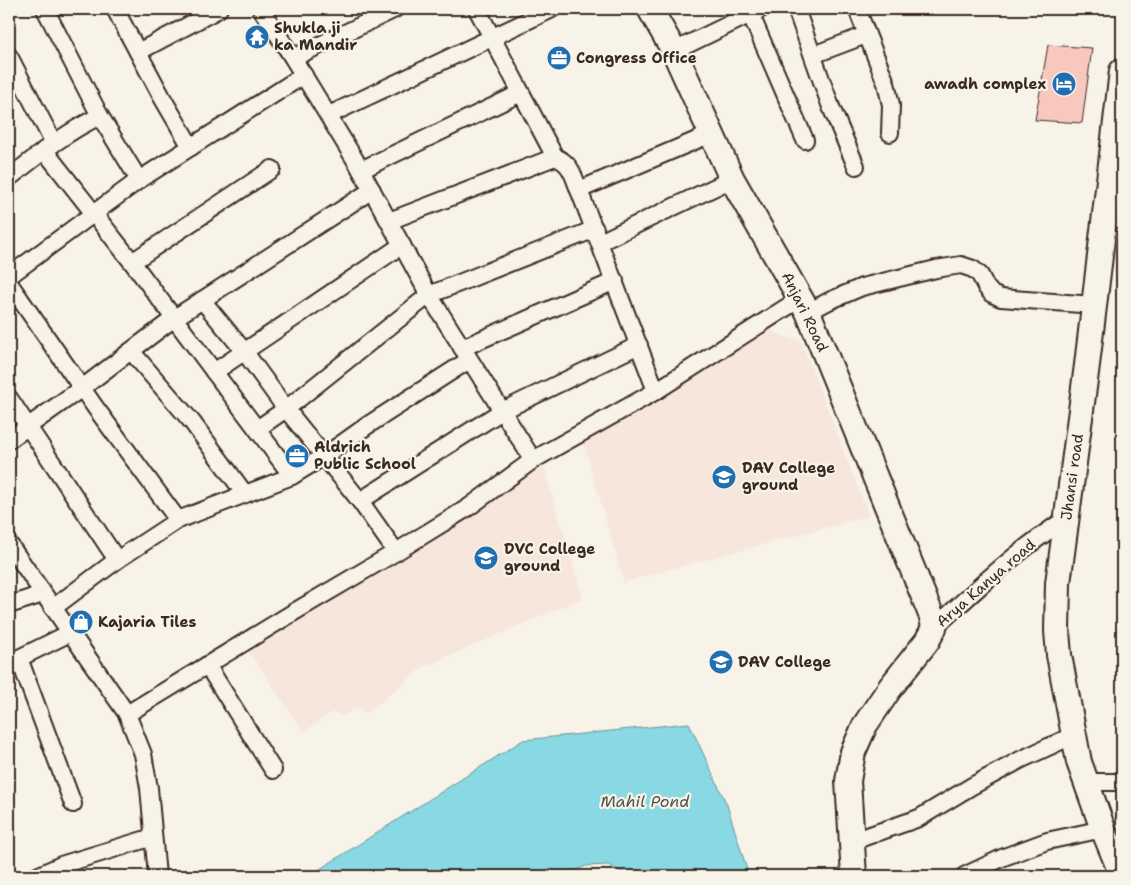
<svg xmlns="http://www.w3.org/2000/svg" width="1131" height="885" viewBox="0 0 1131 885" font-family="'Shantell Sans',sans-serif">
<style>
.built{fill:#f7e6dc}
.water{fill:#89d9e5;stroke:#6a9395}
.building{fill:#f8c8bf;stroke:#3b2a1e}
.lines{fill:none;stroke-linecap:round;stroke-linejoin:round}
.street-casing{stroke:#3b2a1e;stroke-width:20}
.secondary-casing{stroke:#3b2a1e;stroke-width:28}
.street{stroke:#f7f3e8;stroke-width:16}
.secondary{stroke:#f7f3e8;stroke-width:24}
.labels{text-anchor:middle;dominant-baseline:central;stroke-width:4.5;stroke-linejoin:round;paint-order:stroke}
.poi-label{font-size:15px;font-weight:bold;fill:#3b2a1e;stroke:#f7f3e8;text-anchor:start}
.street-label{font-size:15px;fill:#3b2a1e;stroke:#f7f3e8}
.water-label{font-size:16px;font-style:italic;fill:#4e5650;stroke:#f7f3e8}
</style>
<rect width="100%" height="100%" fill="#f7f3e8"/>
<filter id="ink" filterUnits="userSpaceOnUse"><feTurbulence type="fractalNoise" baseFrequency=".02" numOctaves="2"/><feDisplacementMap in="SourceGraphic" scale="10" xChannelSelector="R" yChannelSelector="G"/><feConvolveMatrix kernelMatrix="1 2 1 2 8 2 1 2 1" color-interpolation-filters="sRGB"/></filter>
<g filter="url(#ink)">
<!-- built -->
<g class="built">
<polygon points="766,328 784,337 801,341 869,516 634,579 624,583 582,438"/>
<polygon points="543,464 583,598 423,667 366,714 356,708 343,716 332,712 304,732 247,649 469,517"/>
</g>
<!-- water -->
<polygon class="water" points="689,723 727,805 749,876 630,876 608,865 586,866 563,876 309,876 523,740"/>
<!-- building -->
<polygon class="building" points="1048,45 1092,48 1082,123 1035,120"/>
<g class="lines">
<defs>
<g id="street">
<polyline points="45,9 100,116 139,180"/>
<polyline points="115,9 163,99 191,147"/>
<polyline points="261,9 293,58 357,163 429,295 533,460"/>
<polyline points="477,9 555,157"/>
<polyline points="796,9 831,107 856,166"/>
<polyline points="857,9 886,83 891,105 890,133"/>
<polyline points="750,13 805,140"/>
<polyline points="674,51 761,9"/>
<polyline points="138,52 219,9"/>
<polyline points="813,55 866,35"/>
<polyline points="9,56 53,142"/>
<polyline points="293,58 395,9"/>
<polyline points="329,115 552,9"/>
<polyline points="44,150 132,262 292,476"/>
<polyline points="361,170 521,93"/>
<path d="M9 178C38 155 66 132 100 116"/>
<polyline points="579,190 711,134"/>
<path d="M389 221 555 157C571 163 573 175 579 190L656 391"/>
<polyline points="600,242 732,179"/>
<polyline points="132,262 272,169"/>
<polyline points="9,276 139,180 304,75"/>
<polyline points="9,283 95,407 178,520"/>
<polyline points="202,300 244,351 286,409 360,501 396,552"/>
<polyline points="808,312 829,301 862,287 936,269 961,265 973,269 980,275 986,287 992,294 1001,298 1094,305"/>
<polyline points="462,348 615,281"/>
<polyline points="131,351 192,422 245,494"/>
<polyline points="214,372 402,245"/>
<polyline points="9,398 117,560"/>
<polyline points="257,429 286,409 429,295 595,229"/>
<polyline points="9,440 82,388 173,319 372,190"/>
<polyline points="360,501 502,411 639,345"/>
<polyline points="9,544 127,714 143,754 149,788 157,876"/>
<polyline points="9,605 43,594"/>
<polyline points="53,608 117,560 178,520 292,476 323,457 368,425 469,360"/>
<path d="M934 628C976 590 1017 550 1066 519"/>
<polyline points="19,658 73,804"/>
<polyline points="9,663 70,633"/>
<polyline points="207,665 273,770"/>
<polyline points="127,714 294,612 396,552 469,507 533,460 656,391 801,298"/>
<polyline points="1085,782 1122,782"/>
<polyline points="853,841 919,818 972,786 1020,760 1074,735"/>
<polyline points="37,876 61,865 153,837"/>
<polyline points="964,876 1004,857 1047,841 1103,829"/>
</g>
<g id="secondary">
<polyline points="650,9 674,51 732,179 808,312 932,617 934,628 927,641 890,688 865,725 853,752 848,781 854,876"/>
<polyline points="1122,71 1087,365 1058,583 1057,631 1059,655 1079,762 1103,829 1122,875"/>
</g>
</defs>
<!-- street casing -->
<use href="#street" class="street-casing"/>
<!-- secondary casing -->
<use href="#secondary" class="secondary-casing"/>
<!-- street -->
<use href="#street" class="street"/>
<!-- secondary -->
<use href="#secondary" class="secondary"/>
</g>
</g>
<!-- icons -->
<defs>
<symbol id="temple-disc" viewBox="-11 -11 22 22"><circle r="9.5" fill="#1f6fb2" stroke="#f7f3e8"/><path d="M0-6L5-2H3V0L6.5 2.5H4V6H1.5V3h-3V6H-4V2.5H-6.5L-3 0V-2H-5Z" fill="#fff"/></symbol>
<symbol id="office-disc" viewBox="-11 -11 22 22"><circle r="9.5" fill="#1f6fb2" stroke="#f7f3e8"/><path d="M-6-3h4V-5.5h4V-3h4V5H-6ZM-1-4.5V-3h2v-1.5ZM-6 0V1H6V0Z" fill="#fff"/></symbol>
<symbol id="hotel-disc" viewBox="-11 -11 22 22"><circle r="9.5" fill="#1f6fb2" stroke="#f7f3e8"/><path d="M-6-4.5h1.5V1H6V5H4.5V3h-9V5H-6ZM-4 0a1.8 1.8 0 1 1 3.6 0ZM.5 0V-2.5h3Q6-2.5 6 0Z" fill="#fff"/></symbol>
<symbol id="university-disc" viewBox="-11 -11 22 22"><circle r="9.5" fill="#1f6fb2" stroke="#f7f3e8"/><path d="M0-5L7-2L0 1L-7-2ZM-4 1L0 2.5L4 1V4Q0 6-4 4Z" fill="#fff"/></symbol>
<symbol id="shop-disc" viewBox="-11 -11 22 22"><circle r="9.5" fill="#1f6fb2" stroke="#f7f3e8"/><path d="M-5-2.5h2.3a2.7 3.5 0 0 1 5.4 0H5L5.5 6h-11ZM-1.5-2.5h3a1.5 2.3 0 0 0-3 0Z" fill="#fff"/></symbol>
</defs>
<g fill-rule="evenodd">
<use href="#temple-disc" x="243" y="23" width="28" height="28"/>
<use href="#office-disc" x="545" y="44" width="28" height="28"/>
<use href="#hotel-disc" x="1050" y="70" width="28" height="28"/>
<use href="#office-disc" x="283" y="442" width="28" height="28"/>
<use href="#university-disc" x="710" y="463" width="28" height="28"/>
<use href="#university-disc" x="472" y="544" width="28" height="28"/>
<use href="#shop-disc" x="67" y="608" width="28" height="28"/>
<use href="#university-disc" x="707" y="648" width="28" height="28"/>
</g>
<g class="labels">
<!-- poi labels -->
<g class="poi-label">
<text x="274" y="28">Shukla ji<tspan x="274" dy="17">ka Mandir</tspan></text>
<text x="576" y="58">Congress Office</text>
<text x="1046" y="84" text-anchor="end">awadh complex</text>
<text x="314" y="447">Aldrich<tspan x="314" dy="17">Public School</tspan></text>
<text x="742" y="468">DAV College<tspan x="742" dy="17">ground</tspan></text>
<text x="504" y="549">DVC College<tspan x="504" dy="17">ground</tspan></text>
<text x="98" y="622">Kajaria Tiles</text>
<text x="738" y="662">DAV College</text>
</g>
<!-- street labels -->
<g class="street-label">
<text transform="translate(805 312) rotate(64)">Anjari Road</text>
<text transform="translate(1072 477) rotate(-82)">Jhansi road</text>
<text transform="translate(986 583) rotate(-41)">Arya Kanya road</text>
</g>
<!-- water labels -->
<g class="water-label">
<text x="645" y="801">Mahil Pond</text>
</g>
</g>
<!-- margin -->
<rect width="1131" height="885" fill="none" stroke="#f7f3e8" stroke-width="30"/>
<rect x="15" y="15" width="1101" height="855" fill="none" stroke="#3b2a1e" stroke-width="2" filter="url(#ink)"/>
</svg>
